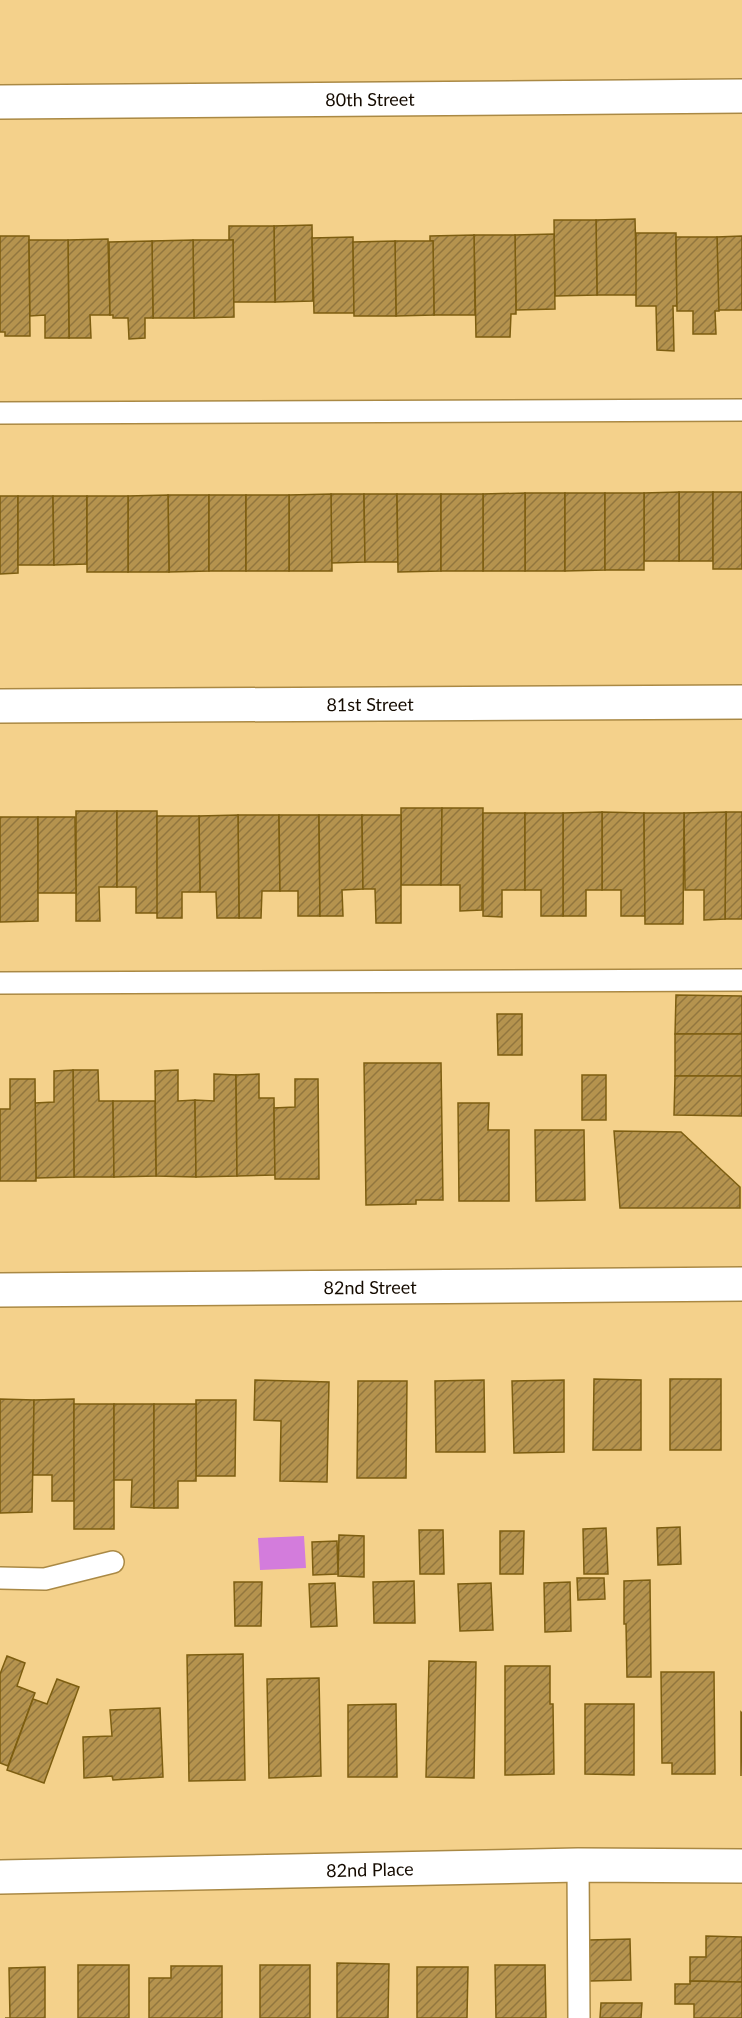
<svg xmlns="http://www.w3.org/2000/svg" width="742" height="2018" viewBox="0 0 742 2018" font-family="Lato,sans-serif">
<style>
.water{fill:#d37cdc}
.building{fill:url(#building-hatch);stroke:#7d5e11;stroke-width:1.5}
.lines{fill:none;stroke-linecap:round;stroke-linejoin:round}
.service-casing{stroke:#aa8944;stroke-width:24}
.minor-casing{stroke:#aa8944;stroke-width:36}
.tertiary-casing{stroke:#aa8944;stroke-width:36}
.service{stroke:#fff;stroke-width:21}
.minor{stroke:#fff;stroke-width:33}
.tertiary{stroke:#fff;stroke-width:33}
.labels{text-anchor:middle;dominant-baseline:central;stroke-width:4.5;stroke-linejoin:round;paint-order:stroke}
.street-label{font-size:18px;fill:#150b00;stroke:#f4d18b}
</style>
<defs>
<pattern id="building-hatch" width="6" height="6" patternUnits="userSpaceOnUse" patternTransform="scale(1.5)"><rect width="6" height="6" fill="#b5934e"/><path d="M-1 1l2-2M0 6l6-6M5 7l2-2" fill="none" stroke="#92763e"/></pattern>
</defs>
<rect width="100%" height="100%" fill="#f4d18b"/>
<!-- water -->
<polygon class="water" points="304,1536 306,1568 260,1570 258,1538"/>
<!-- building -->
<g class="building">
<polygon points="635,219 637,295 597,295 596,220"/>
<polygon points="554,220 596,220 597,295 555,296"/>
<polygon points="312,225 313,301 275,302 274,226"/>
<polygon points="229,226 274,226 275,302 233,302 233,240 229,240"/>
<polygon points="636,233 676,233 677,306 673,306 674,351 657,350 656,306 636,306"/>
<polygon points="554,234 555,309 516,310 515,235"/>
<polygon points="474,235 515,235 516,314 511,314 510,337 476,337"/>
<polygon points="474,235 475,315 434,315 433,241 430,241 430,236"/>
<polygon points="0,236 29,236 30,336 5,336 5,332 0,332"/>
<polygon points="742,236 742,310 718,310 717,237"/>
<polygon points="353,237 354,313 314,313 312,238"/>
<polygon points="676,237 717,237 719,311 715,311 716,334 693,334 693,311 677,311"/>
<polygon points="108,239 110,315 90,315 91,338 69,338 68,240"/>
<polygon points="29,240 68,240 69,338 45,338 45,315 30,316"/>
<polygon points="193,240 233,240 234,317 194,318"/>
<polygon points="193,240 194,318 153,318 152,241"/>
<polygon points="152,241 153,318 145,318 145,338 129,339 128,318 113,318 113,315 110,315 109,242"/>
<polygon points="395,241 433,241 434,315 396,316"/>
<polygon points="395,241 396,316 354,316 353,242"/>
<rect x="679" y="492" width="34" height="69"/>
<polygon points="679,492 679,561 644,561 644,493"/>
<rect x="713" y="492" width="29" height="77"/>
<rect x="525" y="493" width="40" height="78"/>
<polygon points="525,493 525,571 483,571 483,494"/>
<polygon points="565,493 605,493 605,570 565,571"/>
<rect x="605" y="493" width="39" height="77"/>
<polygon points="331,494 364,494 365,562 331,563"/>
<polygon points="331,494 332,571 289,571 289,495"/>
<polygon points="364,494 397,494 398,562 365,562"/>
<polygon points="397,494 441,494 441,571 398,572"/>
<rect x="441" y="494" width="42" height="77"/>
<polygon points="168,495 209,495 209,571 169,572"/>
<polygon points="168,495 169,572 128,572 128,496"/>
<rect x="209" y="495" width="37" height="76"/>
<rect x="246" y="495" width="43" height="76"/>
<polygon points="0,496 18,496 18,573 0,574"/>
<polygon points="18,496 53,496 54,565 18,565"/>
<polygon points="53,496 87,496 87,564 54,565"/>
<rect x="87" y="496" width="41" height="76"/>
<polygon points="401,808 442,808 441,885 401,885"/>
<polygon points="442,808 483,808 482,910 460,911 460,885 441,885"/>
<polygon points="76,811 117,811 117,887 99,887 100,921 76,921"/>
<polygon points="117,811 157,811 158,913 136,913 136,887 117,887"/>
<polygon points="602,812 644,813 645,916 621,916 621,890 602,890"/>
<polygon points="602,812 602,890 586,890 586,916 563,916 563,813"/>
<polygon points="726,812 742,812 742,919 725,919"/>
<polygon points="726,812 725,919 704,920 704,890 685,890 684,813"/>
<polygon points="483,813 525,813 525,890 502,890 502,917 483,916"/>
<polygon points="525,813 563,813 563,916 541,916 541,890 525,890"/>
<polygon points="644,813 684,813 683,924 645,924"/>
<polygon points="238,815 279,815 280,891 262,891 261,918 239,918"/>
<polygon points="238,815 239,918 217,918 216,892 200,892 199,816"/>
<polygon points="279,815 319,815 320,916 298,916 298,891 280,891"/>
<polygon points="319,815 362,815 363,889 342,890 343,916 320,916"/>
<polygon points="362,815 401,815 401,923 376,923 375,889 363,889"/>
<polygon points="157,816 199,816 200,892 182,892 182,918 157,918"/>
<polygon points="0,817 38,817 38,921 0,922"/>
<polygon points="38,817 75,817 76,893 38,893"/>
<polygon points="676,995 742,996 742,1034 675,1034"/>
<polygon points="497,1014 522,1014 522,1055 498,1055"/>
<rect x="675" y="1034" width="67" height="42"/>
<polygon points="364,1063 441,1063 443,1200 416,1200 416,1204 366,1205"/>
<polygon points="73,1070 98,1070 99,1101 113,1101 114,1177 74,1177"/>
<polygon points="73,1070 74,1177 36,1178 35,1103 54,1102 54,1071"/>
<polygon points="178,1070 178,1101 195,1100 196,1177 156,1176 155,1071"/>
<polygon points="214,1074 236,1075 237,1176 196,1177 195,1100 214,1101"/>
<polygon points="259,1074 259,1098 274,1098 275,1175 237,1176 236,1075"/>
<rect x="582" y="1075" width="24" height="45"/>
<polygon points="675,1076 742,1076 742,1116 674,1115"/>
<polygon points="10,1079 35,1079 36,1181 0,1181 0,1109 10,1109"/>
<polygon points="295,1079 318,1079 319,1179 275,1179 274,1108 295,1107"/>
<polygon points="113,1101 155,1101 156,1176 114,1177"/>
<polygon points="458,1103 489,1103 488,1130 509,1130 509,1201 459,1201"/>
<polygon points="535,1130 584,1130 585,1200 536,1201"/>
<polygon points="614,1131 681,1132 740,1187 740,1208 620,1208"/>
<polygon points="594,1379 641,1380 641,1450 593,1450"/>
<rect x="670" y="1379" width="51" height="71"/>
<polygon points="255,1380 329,1382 327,1482 280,1481 281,1421 254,1420"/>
<polygon points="484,1380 485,1452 436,1452 435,1381"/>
<polygon points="564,1380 564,1452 514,1453 512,1381"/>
<polygon points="358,1381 407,1381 406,1478 357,1478"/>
<polygon points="0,1399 34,1400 32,1512 0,1513"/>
<polygon points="74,1399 74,1501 52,1501 52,1475 33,1475 34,1400"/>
<polygon points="196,1400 236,1400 235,1476 196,1476"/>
<rect x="74" y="1404" width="40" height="125"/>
<polygon points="114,1404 154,1404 154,1508 131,1507 132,1480 114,1480"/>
<polygon points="154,1404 196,1404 196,1481 178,1481 178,1508 154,1508"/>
<polygon points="680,1527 681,1564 658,1565 657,1528"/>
<polygon points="606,1528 608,1574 584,1574 583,1529"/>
<polygon points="419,1530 443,1530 444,1574 420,1574"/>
<polygon points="500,1531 524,1531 523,1574 500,1574"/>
<polygon points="339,1535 364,1536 364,1577 338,1576"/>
<polygon points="337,1541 338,1574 313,1575 312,1542"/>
<polygon points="577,1578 604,1578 605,1599 578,1600"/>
<polygon points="650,1580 651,1677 627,1677 626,1624 624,1624 624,1581"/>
<polygon points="414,1581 415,1623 374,1623 373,1582"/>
<polygon points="234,1582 262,1582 261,1626 235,1626"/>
<polygon points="570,1582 571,1631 545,1632 544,1583"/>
<polygon points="335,1583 337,1626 311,1627 309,1584"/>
<polygon points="491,1583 493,1630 460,1631 458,1584"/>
<polygon points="243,1654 245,1780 189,1781 187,1655"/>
<polygon points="7,1656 25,1663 17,1686 35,1693 8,1766 0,1763 0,1674"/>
<polygon points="429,1661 476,1662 474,1778 426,1777"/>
<polygon points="505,1666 550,1666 550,1704 553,1704 554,1774 505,1775"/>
<polygon points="661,1672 714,1672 715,1774 672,1774 672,1763 662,1763"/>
<polygon points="319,1678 321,1776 269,1778 267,1679"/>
<polygon points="57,1679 79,1687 44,1783 7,1770 33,1699 47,1704"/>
<polygon points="396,1704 397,1777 348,1777 348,1705"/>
<polygon points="585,1704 634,1704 634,1775 585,1774"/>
<polygon points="160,1708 163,1777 113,1780 112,1776 84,1778 83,1737 112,1736 110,1710"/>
<polygon points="741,1712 742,1713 741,1776"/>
<polygon points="706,1936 742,1937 742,1982 690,1981 690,1957 706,1957"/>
<polygon points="630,1939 631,1980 590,1981 589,1940"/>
<polygon points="337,1963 389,1964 388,2018 337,2018"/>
<rect x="78" y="1965" width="51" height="53"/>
<rect x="260" y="1965" width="50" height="53"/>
<polygon points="495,1965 545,1965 546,2018 496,2018"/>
<polygon points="171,1966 222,1966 222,2018 149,2018 149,1978 171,1978"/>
<polygon points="45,1967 45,2018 5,2018 10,2018 9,1968"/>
<polygon points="417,1967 468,1967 467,2018 417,2018"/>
<polygon points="690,1981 742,1982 742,2018 694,2018 694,2004 675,2004 675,1984 690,1984"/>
<polygon points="601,2003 642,2003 641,2018 600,2018"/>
</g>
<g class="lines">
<defs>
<g id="service">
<polyline points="0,413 742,410"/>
<polyline points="0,983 742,980"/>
<polyline points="0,1578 45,1579 113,1562"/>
<polyline points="578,1865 579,2018"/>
</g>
<g id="minor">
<path id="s1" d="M0 706 742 702"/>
<path id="s2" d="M0 1290 742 1284"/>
<path id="s3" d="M0 1877 578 1865 742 1866"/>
</g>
<g id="tertiary">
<path id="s4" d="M0 102 742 96"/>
</g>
</defs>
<!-- service casing -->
<use href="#service" class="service-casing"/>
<!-- minor casing -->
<use href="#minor" class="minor-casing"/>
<!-- tertiary casing -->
<use href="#tertiary" class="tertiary-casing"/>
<!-- service -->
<use href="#service" class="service"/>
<!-- minor -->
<use href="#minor" class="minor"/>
<!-- tertiary -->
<use href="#tertiary" class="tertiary"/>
</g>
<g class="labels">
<!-- street labels -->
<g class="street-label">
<text stroke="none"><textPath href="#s4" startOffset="370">80th Street</textPath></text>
<text stroke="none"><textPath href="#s1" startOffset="370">81st Street</textPath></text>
<text stroke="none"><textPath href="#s2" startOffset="370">82nd Street</textPath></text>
<text stroke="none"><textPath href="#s3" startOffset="370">82nd Place</textPath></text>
</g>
</g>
</svg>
